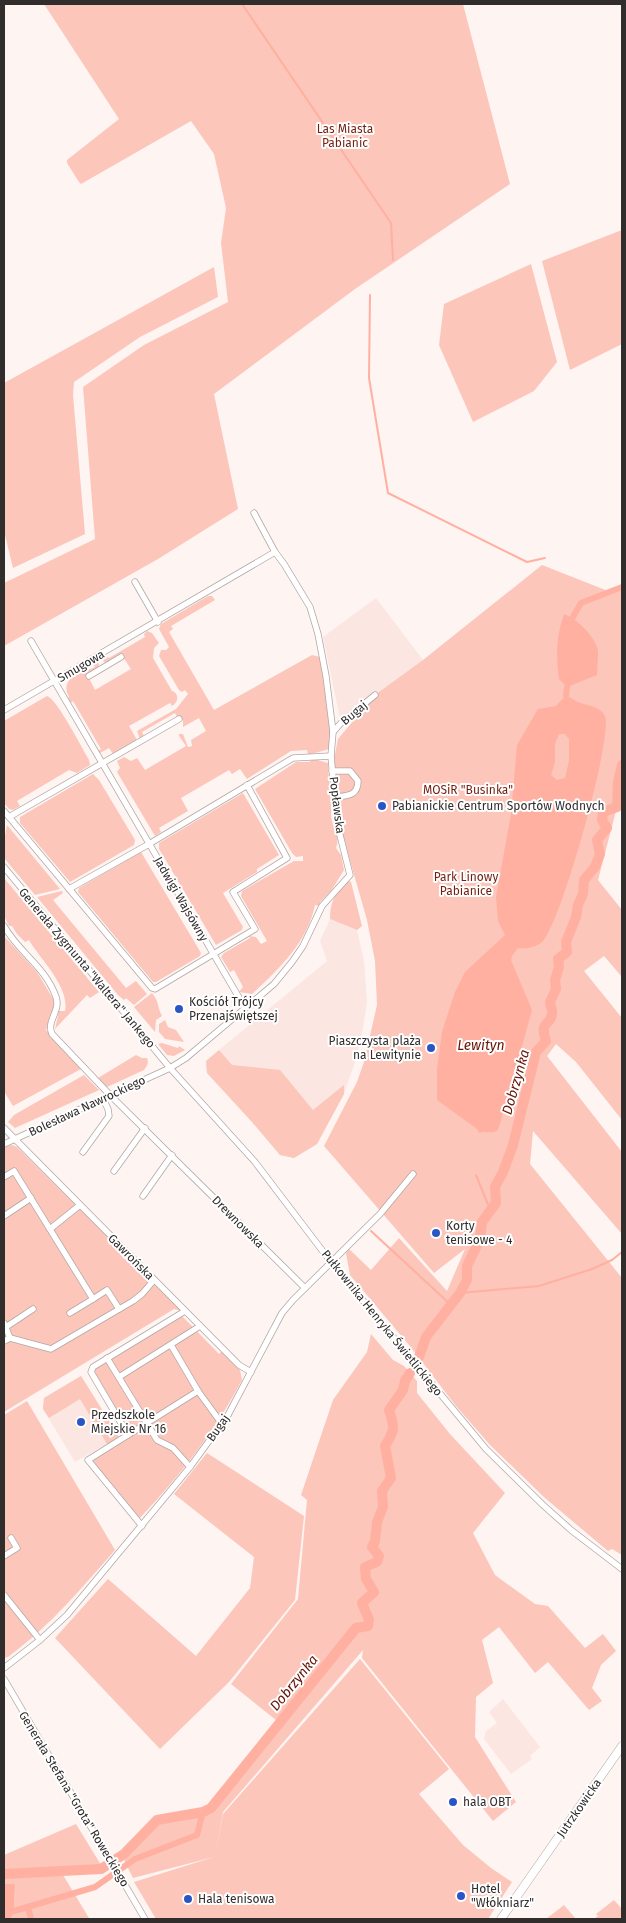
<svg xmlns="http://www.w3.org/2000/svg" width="626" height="1923" viewBox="0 0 626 1923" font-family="'Fira Sans',sans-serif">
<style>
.built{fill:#fbe6e2}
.green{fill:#fcc6ba}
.water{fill:#ffb0a0;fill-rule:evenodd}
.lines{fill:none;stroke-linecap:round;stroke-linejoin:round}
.stream{stroke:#ffb0a0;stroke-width:2}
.canal{stroke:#ffb0a0;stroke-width:6}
.river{stroke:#ffb0a0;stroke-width:10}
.minor-casing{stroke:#b2a7a4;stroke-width:7}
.major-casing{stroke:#b2a7a4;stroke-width:9}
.minor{stroke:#fff;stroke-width:5.5}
.major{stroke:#fff;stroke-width:8}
.poi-dot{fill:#2a55c4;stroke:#fff;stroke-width:2}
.labels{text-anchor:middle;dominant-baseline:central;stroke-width:4;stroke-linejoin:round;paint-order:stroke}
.park-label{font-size:12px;fill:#731f10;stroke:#fff}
.street-label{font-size:12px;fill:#312d2c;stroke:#fff}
.poi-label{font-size:12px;fill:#312d2c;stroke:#fff;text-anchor:start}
.water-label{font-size:14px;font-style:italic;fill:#671305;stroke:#fff}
</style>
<rect width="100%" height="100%" fill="#fef4f2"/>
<!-- built -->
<g class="built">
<polygon points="376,598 423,660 341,723 323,637"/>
<polygon points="330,919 357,930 364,961 367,1003 362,1033 356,1059 344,1094 317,1144 294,1158 280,1155 252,1122 207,1073 206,1063 219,1050 327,961 320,941"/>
<polygon points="81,1376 119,1437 75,1462 43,1409 44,1398"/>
<polygon points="503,1699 540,1747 530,1756 532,1759 511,1774 484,1739 486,1731 497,1723 489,1712"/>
</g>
<!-- green -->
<g class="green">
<polygon points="44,4 463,4 510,184 355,289 214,394 238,509 158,559 4,646 4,583 95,539 83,387 144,345 228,302 221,243 226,208 214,154 191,121 81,184 79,182 67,163 67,160 119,119"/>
<polygon points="622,230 622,344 570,370 542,261"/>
<polygon points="531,264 557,362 534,391 473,422 439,345 444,304"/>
<polygon points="214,267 218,297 140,337 74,382 73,395 85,534 13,568 4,531 4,383"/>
<polygon points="542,565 613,593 622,590 622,788 598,880 622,910 622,977 604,956 584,971 622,1018 622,1120 576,1062 556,1044 547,1056 622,1152 622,1234 533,1131 530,1164 622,1278 622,1555 612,1549 608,1551 545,1498 490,1445 456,1406 409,1345 350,1275 346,1253 349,1249 371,1270 399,1238 447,1291 465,1249 434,1273 324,1146 357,1082 364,1062 377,1005 375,961 367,920 339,822 333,764 338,739 375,695 423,660"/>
<polygon points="208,596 212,596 215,600 171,626 173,629 169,632 214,710 312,655 320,657 331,731 329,749 308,755 307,750 291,751 247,779 240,769 232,774 229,770 181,798 188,811 159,828 161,832 155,836 117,772 120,768 117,761 124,757 131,761 137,758 145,770 186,746 179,736 179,734 183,734 188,747 192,746 191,740 206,731 199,718 183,727 183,721 180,716 177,717 175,713 142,732 144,736 140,739 137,731 176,709 188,694 185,690 182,692 179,690 159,656 161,650 166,650 169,647 159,629 161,624"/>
<path d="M147 631 152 633 159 643 154 648 153 658 172 691C179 693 179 702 172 706L170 703 129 726 137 740 113 754 109 748 100 753 98 751 101 749 73 701 70 703 67 699 69 697C59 677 81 674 95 667L93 664 97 661 99 664V667L87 674 95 690 131 669 121 654 105 663 103 660 108 657 109 658 145 637 144 634Z"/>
<path d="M47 696C57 699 82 748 89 760L90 765 77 773 69 770 17 801 20 806 13 810 9 809 4 803V721Z"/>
<path d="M314 759 328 763C328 780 332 797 331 814 331 827 341 834 336 848L341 855 344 870 331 891 320 902V906L315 905C307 943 279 969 252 994L239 992 243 987 234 970 230 972 221 957 224 953 250 938 249 936 256 937 261 944 267 941 241 896 242 891 294 861H303V856L296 857 292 853 255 789 296 762H309Z"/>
<polygon points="93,774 99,780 135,840 134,845 70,882 20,823 20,817"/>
<polygon points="243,793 279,855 257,869 257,872 223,893 243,927 242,930 216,945 159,849 159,843"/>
<polygon points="7,825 60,889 35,895 4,858 4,841"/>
<polygon points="141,852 201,953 200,956 156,982 153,982 78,892 79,888"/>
<path d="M4 878 99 992 90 998 87 995 55 1029 59 1011H65C70 987 40 959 29 940L25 942 17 934 12 926H9L4 916Z"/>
<path d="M349 881 351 882 362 926 357 930 330 919C330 901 335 893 349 881Z"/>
<polygon points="62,891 63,893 53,900 126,988 136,981 147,994 134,1005 126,998 124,1000 118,995 37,897"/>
<polygon points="4,936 37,972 55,1002 46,1030 81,1069 13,1106 5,1093 4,1094"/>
<path d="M152 993C160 1003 157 1007 162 1016L156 1020 155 1032 134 1007Z"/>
<polygon points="165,1020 168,1027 176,1030 184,1042 165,1039 159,1032 159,1024"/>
<polygon points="162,1043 178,1048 179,1046 185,1050 174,1056 167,1055 158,1044"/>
<polygon points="219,1050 232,1065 280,1070 313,1110 344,1085 344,1094 317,1144 294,1158 280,1155 252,1122 207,1073 206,1061"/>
<path d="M136 1055 142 1058H147C149 1063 147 1066 144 1070L107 1087 98 1078Z"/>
<polygon points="84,1075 99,1090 15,1128 8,1122 14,1115"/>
<polygon points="12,1145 17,1147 122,1251 120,1254 139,1273 142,1271 182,1311 174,1309 4,1412 4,1147"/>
<path d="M182 1316 219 1354 222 1351 240 1370 242 1380C216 1430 179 1477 139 1519L93 1462 95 1459 132 1436 93 1372 94 1369Z"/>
<polygon points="371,1334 393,1360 404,1366 417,1381 417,1393 450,1434 505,1493 473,1533 495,1575 535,1604 548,1606 585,1648 603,1634 616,1651 601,1665 592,1688 602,1701 589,1710 548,1662 535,1673 499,1627 482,1640 493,1683 476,1697 475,1737 516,1802 493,1821 362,1658 363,1650 223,1812 215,1857 223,1814 360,1659 449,1769 419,1794 463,1845 491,1868 512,1882 488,1919 156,1919 134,1882 214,1857 133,1878 124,1860 160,1823 211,1812 281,1724 231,1684 298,1599 307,1500 301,1495 333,1400 367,1352"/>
<polygon points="81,1376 119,1437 107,1444 80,1399 49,1418 43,1409 44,1398"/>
<path d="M27 1401 115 1550C80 1590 51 1625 8 1657L4 1658V1415Z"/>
<polygon points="207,1453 304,1516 295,1600 229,1682 160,1749 55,1638 108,1579 196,1656 250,1588 254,1557 174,1494"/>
<polygon points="76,1824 101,1865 29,1872 60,1870 89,1918 86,1919 11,1919 14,1911 15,1884 4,1884 4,1855"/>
<polygon points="614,1900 622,1909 622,1919 594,1919 598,1916 596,1914"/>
<polygon points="564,1905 576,1919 546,1919"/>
</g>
<!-- water -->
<g class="water">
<path d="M564 614C576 618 596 637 598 651 598 659 597 668 597 675L567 687 559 679C556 655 556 637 564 614Z"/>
<path d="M566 695C570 697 572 699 576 701 585 706 600 705 605 716 613 739 561 922 543 941 536 948 526 949 518 948L512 956 511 960 532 1010 521 1050C524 1056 519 1071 514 1075L498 1130C491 1135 486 1130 479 1133L477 1129 437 1100V1069L442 1032 455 992 465 972 505 935 498 921 496 897 511 814 517 745 538 709 556 706ZM559 734H565L569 739V761L565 778 557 780 551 775 555 762V744Z"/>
<polygon points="4,1884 15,1884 14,1911 11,1919 4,1919"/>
</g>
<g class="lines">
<!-- stream -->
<g class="stream">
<polyline points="242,4 391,223 393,260"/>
<polyline points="370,295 369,378 388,493 527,562 545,558"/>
<polyline points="617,807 622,808"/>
<polyline points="476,1175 491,1212"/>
<polyline points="371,1231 451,1305"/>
<polyline points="460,1293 539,1286 592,1269 612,1260 622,1252"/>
</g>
<!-- canal -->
<g class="canal">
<polyline points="573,617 581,603 622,587"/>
<polyline points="566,695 567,687"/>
<polyline points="28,1907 31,1919"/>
<polyline points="14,1911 95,1887 135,1859 197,1835 203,1812"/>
</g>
<!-- river -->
<g class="river">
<path d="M419 1357 426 1337 460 1293 467 1280V1266L480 1239 482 1222 496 1203 495 1187 503 1172 513 1145 536 1052 546 1041C539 1020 550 1027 552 1014 553 1010 550 1006 550 1002L556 989 555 980 559 967 558 959 567 952 566 942 576 917 578 905 583 894 584 880 595 867 600 854 597 840 607 828 602 820 603 812 617 807 618 782 622 765"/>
<path d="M4 1874 101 1869 124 1854 157 1820 203 1812 211 1808 356 1628 368 1626 369 1620 362 1603 374 1592 366 1579 365 1567 377 1562 379 1556 372 1547 375 1541 377 1522 383 1507 382 1491 391 1478 385 1446C395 1430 395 1427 389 1410L403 1390 405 1381 410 1373"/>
</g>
<defs>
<g id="minor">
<polyline points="135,582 158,622"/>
<polyline points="31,641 245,1008"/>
<polyline points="89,676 121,657"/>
<polyline points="4,710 275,552"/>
<polyline points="333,732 341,723 375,695"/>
<path d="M332 771H350L358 781C358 796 347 796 335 797"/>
<polyline points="4,811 152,988 155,989 255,929 233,892 287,858 247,785"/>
<polyline points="9,817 179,719"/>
<polyline points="4,867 170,1068 255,1162 331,1262 486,1449 543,1505 571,1530 622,1569"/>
<polyline points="69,889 149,844 293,758 331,756"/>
<path d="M4 926C19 953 45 966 56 997 61 1011 46 1021 52 1034L110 1095 305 1288"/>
<polyline points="4,1128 239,1365 251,1372"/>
<polyline points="4,1144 170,1068 186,1058 274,984 292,962 303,946 322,906 350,875 337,823 331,756 333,732 326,676 318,634 310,607 284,564 275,552 254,513"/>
<polyline points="83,1152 109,1116 108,1109 103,1099"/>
<polyline points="114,1171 145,1128"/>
<polyline points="4,1177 14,1171 93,1299 107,1290 119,1309"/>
<polyline points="143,1196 172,1155"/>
<polyline points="4,1216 31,1198"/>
<polyline points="50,1229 80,1205"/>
<polyline points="70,1313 93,1299"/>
<polyline points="4,1323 10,1338 51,1349 133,1301 142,1294 154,1280"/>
<polyline points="6,1327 33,1309"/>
<polyline points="4,1341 10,1338"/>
<polyline points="171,1345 198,1391 222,1424"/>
<polyline points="107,1358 157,1440 173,1448 190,1467"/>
<polyline points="119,1377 200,1326"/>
<polyline points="128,1435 91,1372 93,1367 185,1311"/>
<polyline points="142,1526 88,1460 198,1391"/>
<polyline points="4,1556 17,1548 11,1538"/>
<polyline points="4,1595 40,1640"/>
<polyline points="4,1668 40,1640 67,1615 190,1467 228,1415 282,1313 293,1300 380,1214 413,1174"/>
<polyline points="4,1679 145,1919"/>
</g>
<polyline id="major" points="501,1919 622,1746"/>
</defs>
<!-- minor casing -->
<use href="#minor" class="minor-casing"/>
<!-- major casing -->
<use href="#major" class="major-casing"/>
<!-- minor -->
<use href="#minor" class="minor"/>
<!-- major -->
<use href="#major" class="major"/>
</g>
<!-- markers -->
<g class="poi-dot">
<circle cx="382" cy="806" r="5"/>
<circle cx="179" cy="1009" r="5"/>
<circle cx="431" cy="1048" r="5"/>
<circle cx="436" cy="1233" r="5"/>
<circle cx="81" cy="1422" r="5"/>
<circle cx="453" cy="1802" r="5"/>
<circle cx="461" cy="1896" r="5"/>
<circle cx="188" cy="1899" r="5"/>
</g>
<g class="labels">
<!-- park labels -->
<g class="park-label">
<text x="345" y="129">Las Miasta<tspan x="345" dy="14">Pabianic</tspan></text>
<text x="468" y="790">MOSiR "Businka"</text>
<text x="466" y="877">Park Linowy<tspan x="466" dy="14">Pabianice</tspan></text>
</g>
<!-- street labels -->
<g class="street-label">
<text transform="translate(81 666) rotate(-30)">Smugowa</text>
<text transform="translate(354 713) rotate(-40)">Bugaj</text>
<text transform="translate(337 805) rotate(83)">Popławska</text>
<text transform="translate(181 899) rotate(60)">Jadwigi Wajsówny</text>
<text transform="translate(87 968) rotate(50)">Generała Zygmunta "Waltera" Jankego</text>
<text transform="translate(87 1106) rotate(-25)">Bolesława Nawrockiego</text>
<text transform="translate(238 1222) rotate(45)">Drewnowska</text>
<text transform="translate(131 1257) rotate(45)">Gawrońska</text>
<text transform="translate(382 1323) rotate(51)">Pułkownika Henryka Świetlickiego</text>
<text transform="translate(218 1428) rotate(-55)">Bugaj</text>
<text transform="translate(74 1799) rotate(59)">Generała Stefana "Grota" Roweckiego</text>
<text transform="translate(579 1808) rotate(-55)">Jutrzkowicka</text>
</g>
<!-- poi labels -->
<g class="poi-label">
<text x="392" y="806">Pabianickie Centrum Sportów Wodnych</text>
<text x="189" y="1002">Kościół Trójcy<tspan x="189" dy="14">Przenajświętszej</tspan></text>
<text x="421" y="1041" text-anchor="end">Piaszczysta plaża<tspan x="421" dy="14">na Lewitynie</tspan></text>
<text x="446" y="1226">Korty<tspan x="446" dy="14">tenisowe - 4</tspan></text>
<text x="91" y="1415">Przedszkole<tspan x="91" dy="14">Miejskie Nr 16</tspan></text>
<text x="463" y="1802">hala OBT</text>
<text x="471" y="1889">Hotel<tspan x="471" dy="14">"Włókniarz"</tspan></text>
<text x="198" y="1899">Hala tenisowa</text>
</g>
<!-- water labels -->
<g class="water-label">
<text x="481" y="1045">Lewityn</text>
<text transform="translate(516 1082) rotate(-74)">Dobrzynka</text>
<text transform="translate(294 1683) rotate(-51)">Dobrzynka</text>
</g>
</g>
<!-- border -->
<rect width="626" height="1923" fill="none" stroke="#312d2c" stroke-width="10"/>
</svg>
